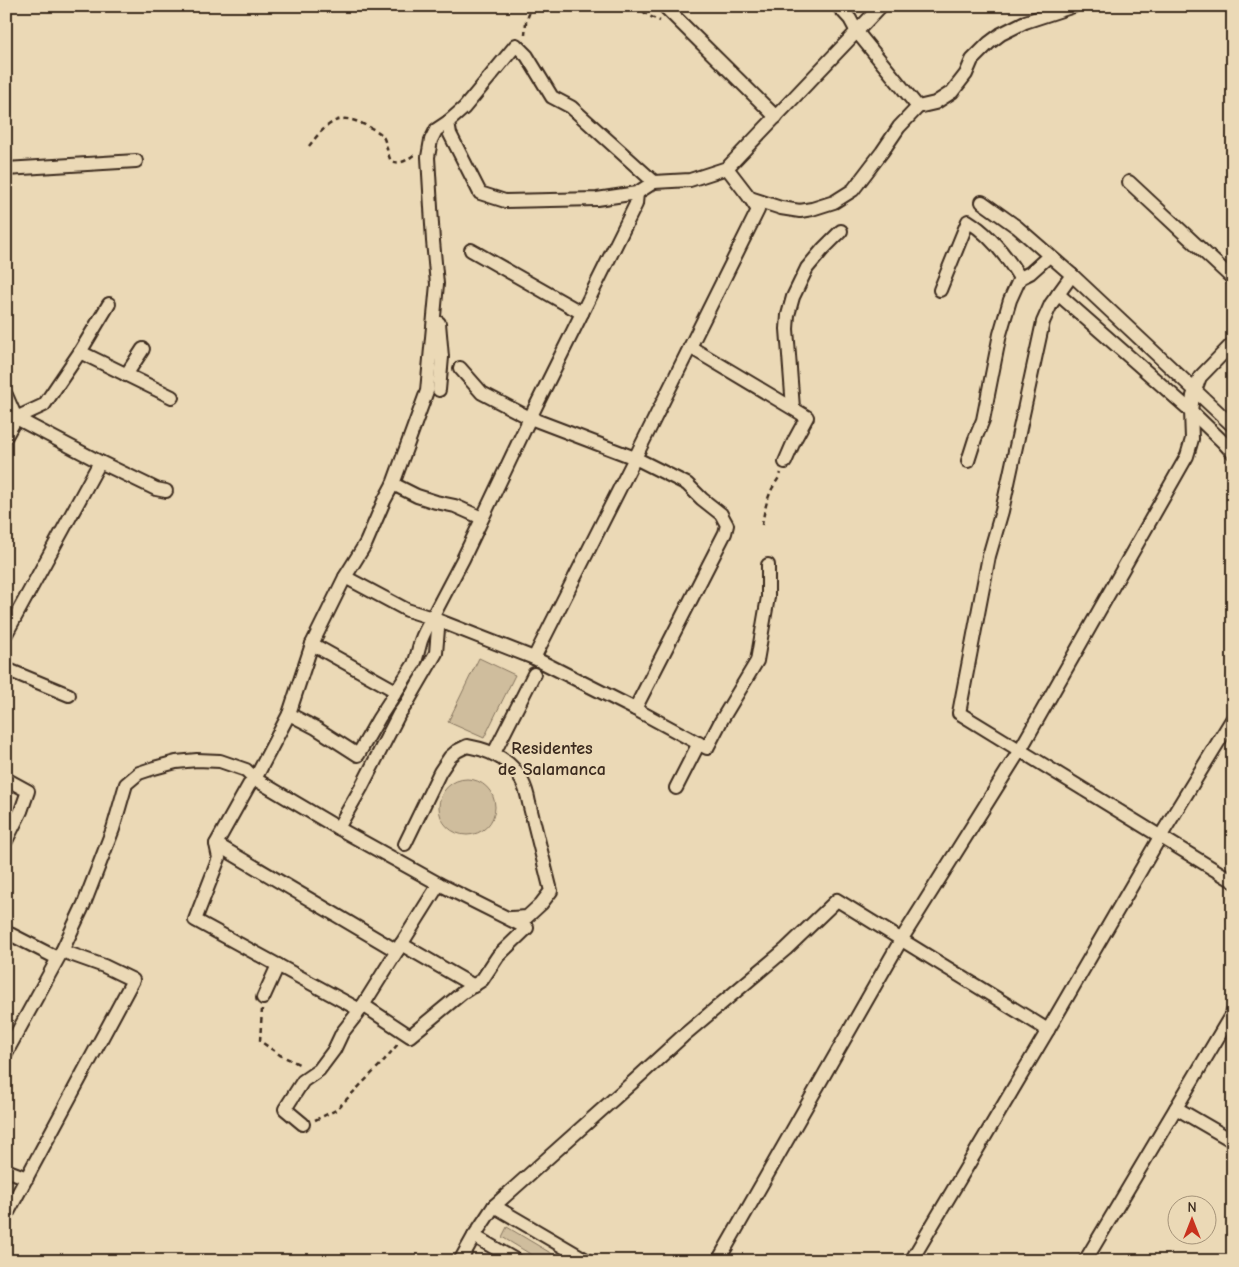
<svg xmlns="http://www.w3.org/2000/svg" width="1239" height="1267" viewBox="0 0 1239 1267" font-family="'Comic Neue',sans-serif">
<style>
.green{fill:#cfbd9d;stroke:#85745e}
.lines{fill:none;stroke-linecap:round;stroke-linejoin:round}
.minor-casing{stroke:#3b2a1e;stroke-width:16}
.path{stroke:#3b2a1e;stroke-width:2.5;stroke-dasharray:5 4;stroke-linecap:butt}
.minor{stroke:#ebd9b6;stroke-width:12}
.labels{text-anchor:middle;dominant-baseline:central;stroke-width:4;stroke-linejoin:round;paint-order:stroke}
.neighbourhood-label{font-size:18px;font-weight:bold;fill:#3b2a1e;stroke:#ebd9b6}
</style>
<rect width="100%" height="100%" fill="#ebd9b6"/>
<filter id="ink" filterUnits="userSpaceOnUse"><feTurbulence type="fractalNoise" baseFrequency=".02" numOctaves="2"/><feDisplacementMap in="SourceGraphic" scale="10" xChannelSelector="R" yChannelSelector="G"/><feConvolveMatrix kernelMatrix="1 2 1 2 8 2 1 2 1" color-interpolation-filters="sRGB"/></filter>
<g filter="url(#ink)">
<!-- green -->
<g class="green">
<polygon points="479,658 515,675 484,738 448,722"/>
<circle cx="467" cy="807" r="28"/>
<polygon points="507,1227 564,1261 542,1261 502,1237"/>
</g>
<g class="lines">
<defs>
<g id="minor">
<polyline points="664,6 776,117"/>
<polyline points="838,6 850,19 857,32 918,107"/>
<polyline points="448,122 450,134 480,193 505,201 597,199 637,193 654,182 690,180 727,168 881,6"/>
<polyline points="6,169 136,161"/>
<polyline points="1129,182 1233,279"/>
<polyline points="750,198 781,208 800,211 812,209 834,202 853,190 882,152 899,127 918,107 935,103 952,92 966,74 972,60 989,43 1001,34 1025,22 1074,6"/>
<polyline points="982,202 1017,227 1072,275 1233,426"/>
<polyline points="471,250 582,313"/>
<polyline points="1072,275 1051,304 1043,322 1002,511 989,556 959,713 1233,881"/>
<path d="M940 290 968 221C989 234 1007 257 1020 278"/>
<polyline points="1058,294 1191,411 1223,442 1233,453"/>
<polyline points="439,323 442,357 439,390"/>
<polyline points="690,347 807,417 795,439 785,462"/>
<polyline points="80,352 172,397"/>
<polyline points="460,368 482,393 530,418 635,458 687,484 702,499 721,514 727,525 725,533 635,709"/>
<polyline points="126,375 143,349"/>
<polyline points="6,395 16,418 100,462 156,489 166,491"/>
<polyline points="793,408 787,329 788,315 793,297 807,268 823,249 841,231"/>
<polyline points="6,436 16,418 44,405 80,352 109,304"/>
<polyline points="968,461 975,439 983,420 1000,334 1010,300 1020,278 1030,273 1049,256"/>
<polyline points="393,484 417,496 436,502 455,506 482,518"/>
<polyline points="345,577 407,610 432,618 534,658 635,709 707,748 721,721 757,661 768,597 768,565"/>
<polyline points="6,634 100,462"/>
<polyline points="312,644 396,691"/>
<polyline points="534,658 635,458 758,210 750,198 727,168"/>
<polyline points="6,669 69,695"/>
<path d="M289 714 316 728 358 755 379 718 414 664C417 657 418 651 420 644 422 635 428 626 432 618"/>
<polyline points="494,753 534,674"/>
<polyline points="6,779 28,791 21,811 6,841"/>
<polyline points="676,788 699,743"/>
<polyline points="338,828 361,788 399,714 407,703 436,653 438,629 432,618 463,559 530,418 636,204 637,193"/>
<polyline points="216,844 397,951"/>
<path d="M405 844 440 772 450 757 457 751 467 746C501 752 523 768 529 803L551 891 541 904 527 917 511 918"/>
<polyline points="6,932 57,958"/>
<polyline points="401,944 474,986"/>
<polyline points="263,998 278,965"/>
<polyline points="360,1010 195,920 219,858 216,844 249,785 255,779 289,714 312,644 345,577 366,543 384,501 393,484 427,391 437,284 433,241 428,157 431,140 436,130 448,122 464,108 516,45 527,56 552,97 571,107 654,182"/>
<polyline points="6,1053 62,951 84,904 113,829 126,784 139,773 154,768 176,762 197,760 220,761 246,770 255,779 338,828 439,884 527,928 498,956 482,980 462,993 410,1036 363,1005"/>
<polyline points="1176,1108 1233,1141"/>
<polyline points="303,1124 285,1109 303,1081 319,1070 334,1050 342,1033 360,1010 439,884"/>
<polyline points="6,1170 27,1178"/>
<polyline points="494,1206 588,1261"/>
<polyline points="6,1216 133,980 104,966 62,951"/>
<polyline points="474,1236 517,1261"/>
<polyline points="460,1261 474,1236 494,1206 634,1081 683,1036 786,949 837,900 1048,1030"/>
<polyline points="718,1261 901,940 1020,750 1187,456 1192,439 1191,411 1193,396 1200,377 1233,343"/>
<polyline points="911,1261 1048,1030 1160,837 1233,718"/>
<polyline points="1085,1261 1233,1012"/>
</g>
</defs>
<!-- minor casing -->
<use href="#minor" class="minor-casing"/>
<!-- path -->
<g class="path">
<polyline points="636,6 649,16 660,21"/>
<polyline points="525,35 526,22 532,6"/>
<path d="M309 146C317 136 328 121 342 119 350 118 359 122 365 125 371 128 378 131 382 135 387 142 387 154 391 161 401 165 407 160 415 154"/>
<path d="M762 525C764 512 767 498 773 487 776 482 779 478 781 473"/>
<polyline points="262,1009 260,1041 280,1055 301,1065"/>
<polyline points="315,1120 336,1110 381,1064 398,1044"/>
</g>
<!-- minor -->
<use href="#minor" class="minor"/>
</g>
</g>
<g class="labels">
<!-- neighbourhood labels -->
<g class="neighbourhood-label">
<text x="552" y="748">Residentes<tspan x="552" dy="21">de Salamanca</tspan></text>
</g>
</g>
<!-- margin -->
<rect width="1239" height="1267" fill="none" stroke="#ebd9b6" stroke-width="25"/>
<rect x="12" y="12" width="1214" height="1242" fill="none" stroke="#3b2a1e" stroke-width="2" filter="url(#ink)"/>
<!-- north arrow -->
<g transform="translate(1192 1220)"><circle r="24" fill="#ebd9b6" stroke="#a59379"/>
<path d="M0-4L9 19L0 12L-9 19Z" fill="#c8321e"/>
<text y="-8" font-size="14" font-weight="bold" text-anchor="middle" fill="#3b2a1e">N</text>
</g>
</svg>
